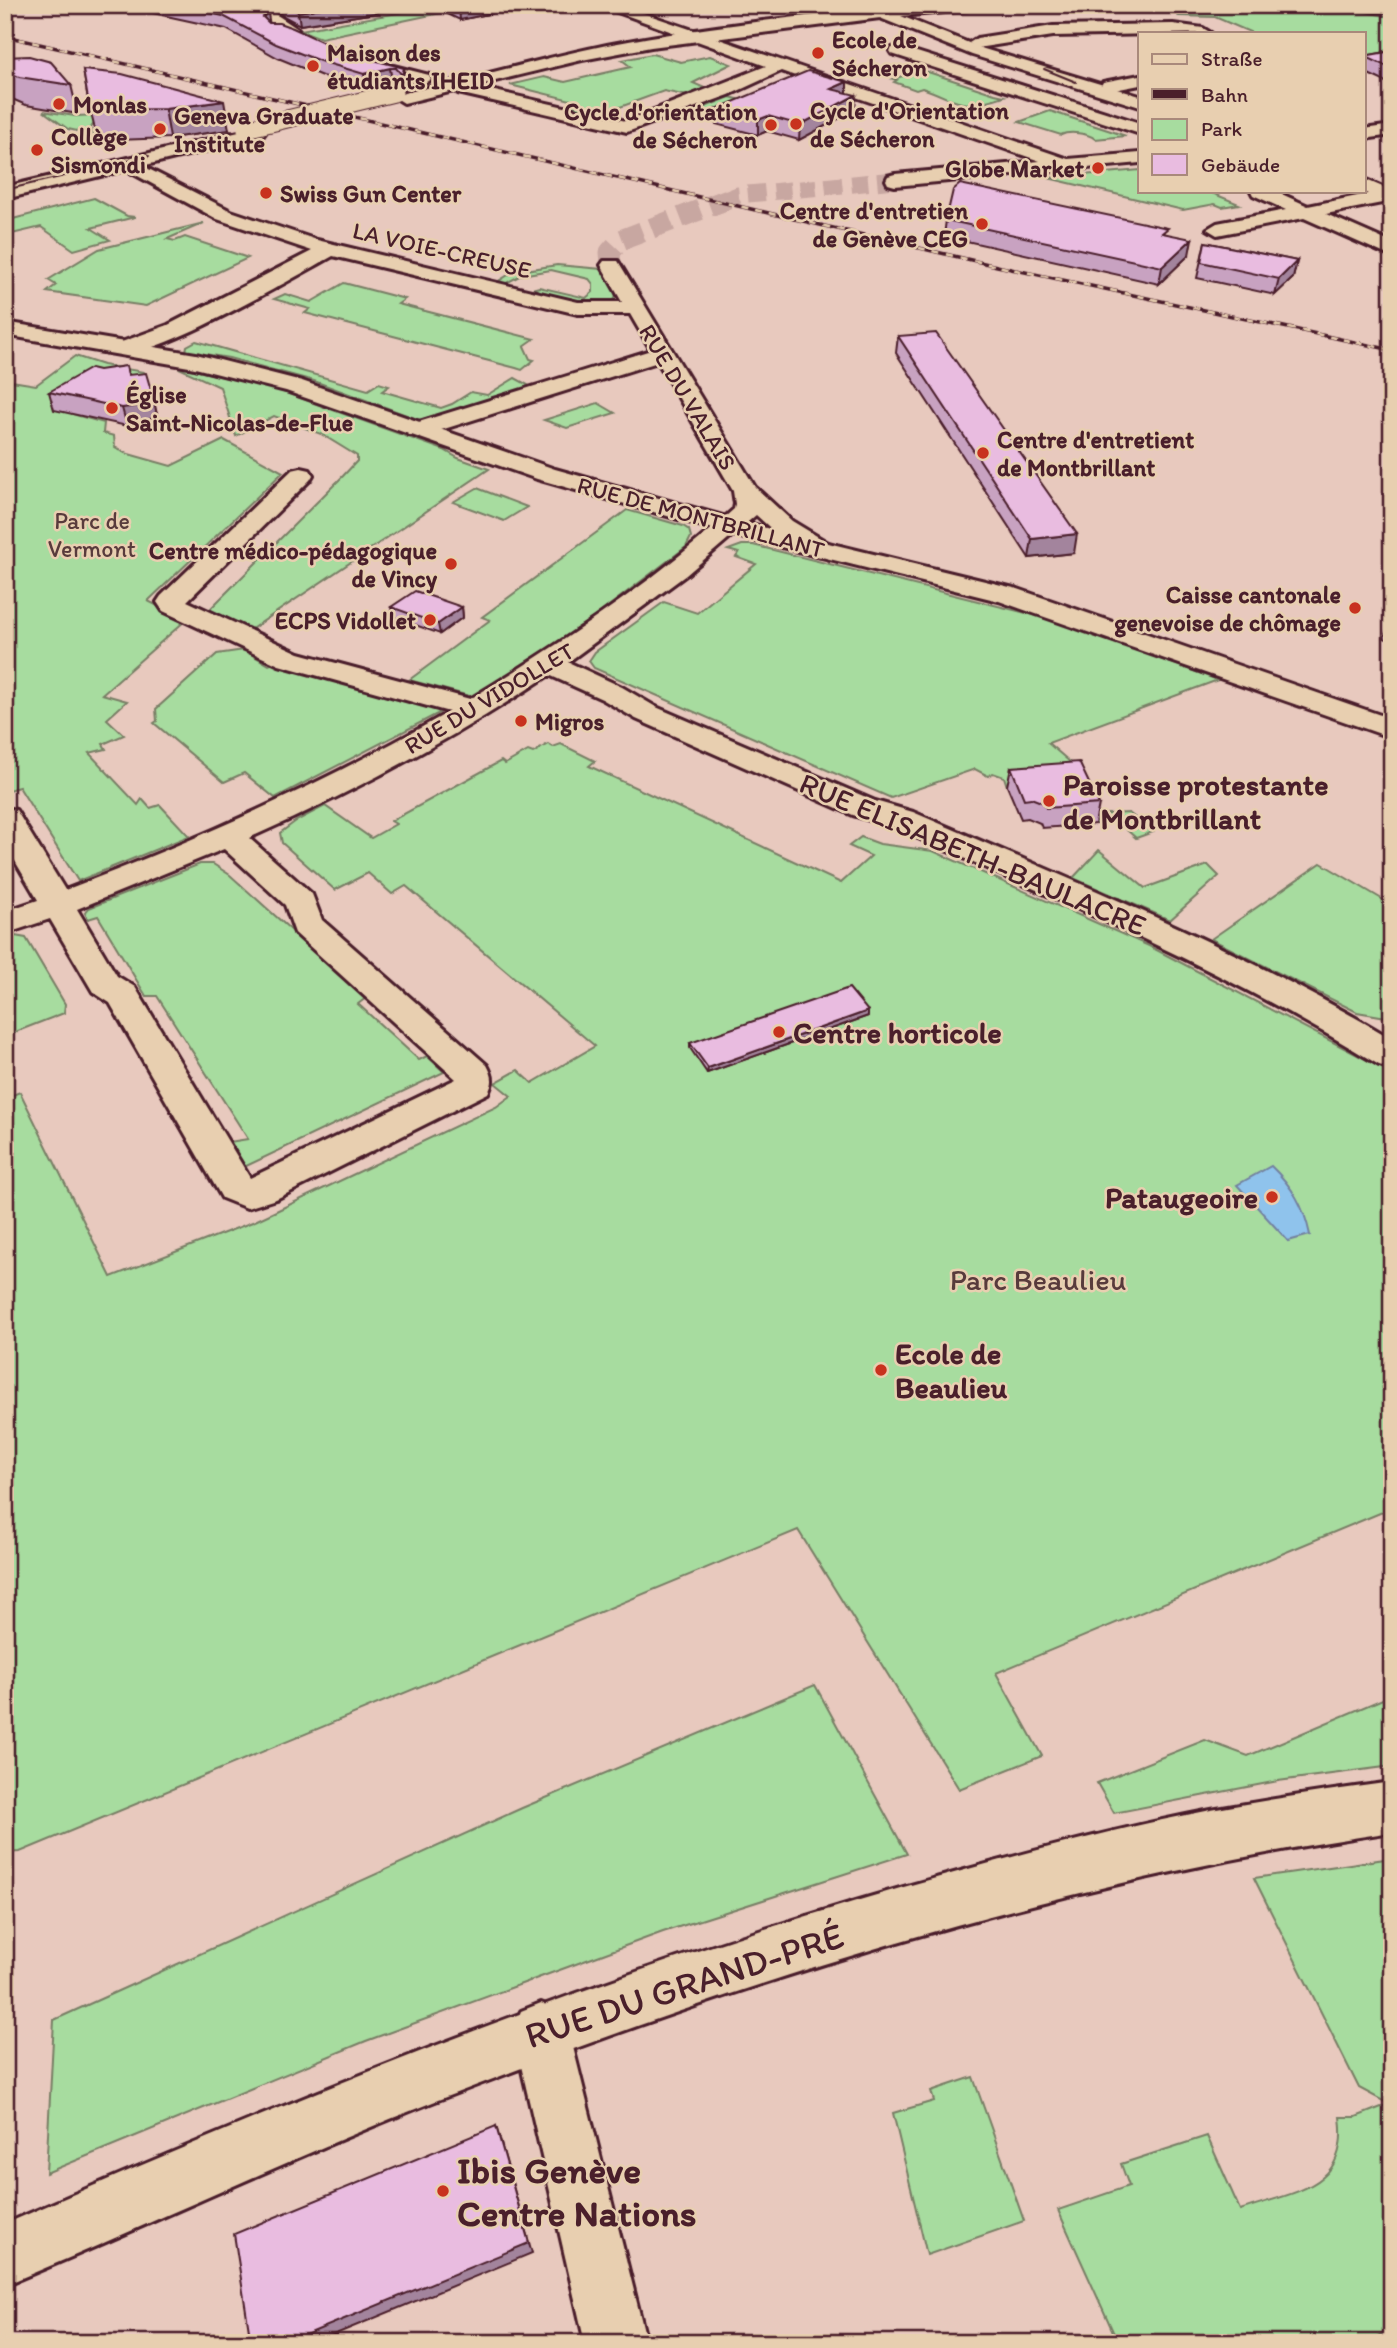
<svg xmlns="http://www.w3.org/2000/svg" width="1397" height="2348" viewBox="0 0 1397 2348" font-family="Itim,sans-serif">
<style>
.green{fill:#a7dc9f;stroke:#787e65;stroke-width:2}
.water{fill:#8fc3ec;stroke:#73819f;stroke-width:2}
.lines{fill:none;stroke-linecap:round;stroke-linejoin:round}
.minor-tunnel-far1{stroke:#c8a7a1;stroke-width:17;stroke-dasharray:17 9;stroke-linecap:butt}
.minor-tunnel{stroke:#c8a7a1;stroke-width:21;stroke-dasharray:21 10;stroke-linecap:butt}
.minor-casing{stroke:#4a1f2b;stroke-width:6}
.major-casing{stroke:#4a1f2b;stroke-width:6}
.minor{fill:#e8cfb0;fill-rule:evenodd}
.major{fill:#e8cfb0;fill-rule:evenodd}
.tram{stroke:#4a1f2b;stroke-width:2}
.rail-casing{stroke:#4a1f2b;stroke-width:3.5}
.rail{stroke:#e8cfb0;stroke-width:2.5;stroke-dasharray:7;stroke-linecap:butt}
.major-bridge-casing{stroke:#4a1f2b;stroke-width:19;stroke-linecap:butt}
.major-bridge{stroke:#e8cfb0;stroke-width:17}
.wall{fill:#c8a2c1;stroke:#4a1f2b;stroke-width:2}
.shaded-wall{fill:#a3849d;stroke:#4a1f2b;stroke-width:2}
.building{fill:#e9bce0;stroke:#4a1f2b;stroke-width:2}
.poi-dot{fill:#c8321e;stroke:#e8cfb0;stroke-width:2.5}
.labels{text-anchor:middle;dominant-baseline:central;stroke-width:5;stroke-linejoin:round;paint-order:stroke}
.far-poi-label{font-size:24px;font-weight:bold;fill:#4a1f2b;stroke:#e8cfb0;text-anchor:start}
.far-street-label{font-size:24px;fill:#4a1f2b;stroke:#e8cfb0}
.far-park-label{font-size:24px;fill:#583b3c;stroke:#e8cfb0}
.poi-label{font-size:30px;font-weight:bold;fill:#4a1f2b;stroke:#e8cfb0;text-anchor:start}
.street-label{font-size:30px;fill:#4a1f2b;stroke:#e8cfb0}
.park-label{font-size:30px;fill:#583b3c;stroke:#e8cfb0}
.near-street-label{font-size:37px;fill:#4a1f2b;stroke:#e8cfb0}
.near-poi-label{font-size:37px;font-weight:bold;fill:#4a1f2b;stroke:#e8cfb0;text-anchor:start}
</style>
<rect width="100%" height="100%" fill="#e8c9be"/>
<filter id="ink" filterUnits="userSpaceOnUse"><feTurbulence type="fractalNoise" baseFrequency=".0143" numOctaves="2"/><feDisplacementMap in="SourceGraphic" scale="14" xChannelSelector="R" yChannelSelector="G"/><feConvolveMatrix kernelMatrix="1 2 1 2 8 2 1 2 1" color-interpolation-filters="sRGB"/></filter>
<g filter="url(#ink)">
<!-- green -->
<g class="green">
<polygon points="444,5 479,5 321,38 300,30"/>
<polygon points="1186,7 1354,10 1392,17 1392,60 1364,62 1364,33 1252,33 1215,17 1179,16"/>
<polygon points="652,54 681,62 710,56 731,64 693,83 707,89 692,97 664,91 598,115 569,109 575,101 510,85 544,77 565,82 631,67 622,60"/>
<path d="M922 70 995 94 1004 96C956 112 959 100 922 88L916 90 894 82 897 80 893 79Z"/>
<polygon points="730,97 757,104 712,122 685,115"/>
<polygon points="43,111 75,116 100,115 90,129 95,135 68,129"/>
<path d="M1050 111 1126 136 1095 139C1088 133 1069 131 1061 135L1019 122Z"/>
<polygon points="1140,170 1140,191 1207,191 1239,204 1222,207 1215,204 1183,210 1048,178"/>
<polygon points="94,198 127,216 135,217 91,228 110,240 74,250 41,227 8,235 5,233 5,221"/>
<polygon points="204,223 167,239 175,241 185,237 248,258 146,306 47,292 56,285 48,280 99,249"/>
<path d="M557 265 602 269 616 293 615 299C589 315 554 296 528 290L539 287 586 298 593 292V284L589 279 551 270 521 275 501 286 494 284 513 272Z"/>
<polygon points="344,283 405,299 398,304 534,339 524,346 530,359 534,360 522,370 516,368 305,313 310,309 274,299 285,294 311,302"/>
<polygon points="196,341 368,390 379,383 389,386 382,391 441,408 452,404 471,392 487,395 515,378 528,385 526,388 420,420 314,381 229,358 186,351 187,346"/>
<polygon points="75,356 103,365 144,372 146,381 69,401 72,414 104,423 103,433 114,436 115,447 125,453 171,466 224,440 283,472 148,601 186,620 102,694 127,701 107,719 124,735 103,744 106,749 89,753 138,805 142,799 150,808 160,805 189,836 78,881 19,787 5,791 5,380 36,385"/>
<polygon points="186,368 275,389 444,450 458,458 489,469 250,630 208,611 343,476 357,461 357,456 321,434 274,416 236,436 220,387 181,369"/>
<polygon points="598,403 615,413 567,428 544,420"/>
<polygon points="477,488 527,507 504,521 453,502"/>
<polygon points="627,510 683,526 689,530 691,537 686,547 581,627 473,697 409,680 490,620 482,617"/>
<polygon points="742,545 753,545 1054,620 1218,680 1048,743 1070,762 1020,786 1007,786 1004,777 993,773 988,776 975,769 891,798 594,668 589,661 595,652 664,602 697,613 756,564 736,557 739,553 728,550"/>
<polygon points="244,650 269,665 276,662 445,710 275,798 244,773 224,782 154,723 157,721 156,709 217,654"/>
<polygon points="548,744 553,747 561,744 595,761 589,766 841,883 871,856 849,846 861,837 880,844 933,851 1149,946 1392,1073 1392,1508 996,1673 1042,1756 959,1789 798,1530 20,1852 5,1853 5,1098 20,1092 111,1277 255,1221 496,1107 511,1096 495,1083 518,1070 532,1083 595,1046 406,886 392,894 368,873 335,890 282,843 280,833 296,821 325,806 371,838 396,824 391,821 501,761 505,764 528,751 533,753"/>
<polygon points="1129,813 1153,832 1136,838 1118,822 1095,824 1091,815"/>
<polygon points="1099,850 1145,888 1208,865 1219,876 1170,920 1073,878"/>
<polygon points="1321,863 1392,905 1392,1018 1357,1012 1211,939"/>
<polygon points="200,864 213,864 230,875 366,998 358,1004 419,1060 427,1056 444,1072 242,1168 223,1143 248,1139 157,996 146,996 98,916 88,919 85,913 89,908"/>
<polygon points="15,936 26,938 65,1004 64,1013 5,1036 5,939"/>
<polygon points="815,1685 907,1854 663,1932 366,2041 46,2173 54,2020 522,1808"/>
<polygon points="1392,1695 1392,1766 1278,1781 1114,1813 1097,1783 1205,1740 1248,1756"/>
<path d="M1392 1858V2343L1385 2333 1367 2343H1097L1115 2336 1058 2210 1129 2186 1121 2164 1207 2136 1240 2210C1294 2191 1350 2189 1340 2117H1356L1389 2104 1359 2088 1254 1878Z"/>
<polygon points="973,2077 1024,2221 927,2255 893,2113 934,2101 931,2091"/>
</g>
<!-- water -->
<path class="water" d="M1271 1166C1292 1186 1304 1206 1310 1235L1288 1241 1237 1185Z"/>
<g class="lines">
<!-- minor-tunnel-far1 -->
<g class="minor-tunnel-far1">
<polyline points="423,79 464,89"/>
<polyline points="723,201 738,195 895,180"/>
</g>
<!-- minor-tunnel -->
<polyline class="minor-tunnel" points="611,265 610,252 621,240 728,199"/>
<defs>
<g id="minor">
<polygon points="244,5 262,5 298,29 290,34 271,34 269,31 275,27"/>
<polygon points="598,5 620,5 1068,159 1140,153 1140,163 895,186 888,184 886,180 888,176 895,174 1040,161 781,71 729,95 627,132 458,93 456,89 464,84 626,121 766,66"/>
<polygon points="1173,24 1203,28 1211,33 1053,36 977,48 969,43 977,38 1053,26"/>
<polygon points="898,46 1140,123 1140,134 892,54 890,51 892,48"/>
<polygon points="354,56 429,75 431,79 423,84 348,64 346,61"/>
<polygon points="1140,75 1140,85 1109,91 1101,86 1103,82"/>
<polygon points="1392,125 1392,135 1364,139 1364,129"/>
<path d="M129 159 231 211 317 240 578 302H622L601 265 604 261H618L755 487 792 521 830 544 834 550 830 556C804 562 774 531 756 515L686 575 568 662 622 687 656 707 875 801 913 812C1076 882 1240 948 1392 1039V1069L1379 1065C1224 969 1057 899 891 826L853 815 636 719 602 699 549 675C455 738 353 792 249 838L312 894 322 920 487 1065C493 1076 494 1082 488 1093L276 1199 247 1208 222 1198 110 1003 93 992 50 919 5 934V911L38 900 5 844V808L16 810 65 890C198 840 326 782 449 712L279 665 163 611 157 602 161 596 292 470 301 468 310 470 313 475 310 480 187 601 299 653 470 699C562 643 654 582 734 509L735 504 733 491 658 362 425 435H409L405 430 409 425 651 350 630 314H578L333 256C296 276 153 361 119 353L116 348 119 343 168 325 312 251 217 219 123 168 120 164 123 160ZM224 849 285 905 295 933 456 1079 250 1178 135 987 117 976 77 909Z"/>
<polygon points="1392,189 1392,201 1326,214 1392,243 1392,257 1304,218 1217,235 1207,229 1217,223 1286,210 1253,195 1251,191 1275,191 1308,206"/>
<polygon points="541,2003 561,2011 569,2031 647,2343 585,2343 513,2031 521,2011"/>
</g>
<g id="major">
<path d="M915 5H974L967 10 901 16 984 49 1140 96V107L972 55 880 18 651 47 582 60 404 103 396 98 404 93C472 79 539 59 607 45 709 25 812 15 915 5Z"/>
<polygon points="1363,5 1392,5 1392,11 1370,10"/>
<polygon points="256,128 265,133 262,137 5,199 5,187"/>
<polygon points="1364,179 1392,191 1392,204 1361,191 1364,191"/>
<polygon points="5,322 196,354 302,381 555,469 762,527 1018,589 1392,719 1392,738 999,601 745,538 537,479 286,391 195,368 5,335"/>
<path d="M1392 1782V1832C1063 1880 747 1980 438 2100 292 2157 150 2225 5 2285V2224C315 2089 628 1962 954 1873 1039 1849 1124 1827 1211 1810 1271 1799 1331 1790 1392 1782Z"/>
</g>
</defs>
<!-- minor casing -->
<use href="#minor" class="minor-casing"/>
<!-- major casing -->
<use href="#major" class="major-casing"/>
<!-- minor -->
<use href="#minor" class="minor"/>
<!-- major -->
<use href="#major" class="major"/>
<!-- tram -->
<g class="tram">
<polyline points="1044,69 1076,82"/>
<polyline points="5,190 149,156"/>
</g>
<defs>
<polyline id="rail" points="5,36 997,266 1392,350"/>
</defs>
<!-- rail casing -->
<use href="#rail" class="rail-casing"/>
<!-- rail -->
<use href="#rail" class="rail"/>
<defs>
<polyline id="major-bridge" points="246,129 394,93"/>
</defs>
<!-- major-bridge casing -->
<use href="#major-bridge" class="major-bridge-casing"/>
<!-- major-bridge -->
<use href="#major-bridge" class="major-bridge"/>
</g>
<!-- wall -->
<g class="wall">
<polygon points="116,5 257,5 270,23 347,53 404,68 406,82 404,89 398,83 392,82 366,89 322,76 278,58 226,29"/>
<polygon points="257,5 425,5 300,25 267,7"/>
<polygon points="429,5 492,5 493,13 460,20"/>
<polygon points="1392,51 1392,85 1364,72 1364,56"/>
<polygon points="5,57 71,85 78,114 26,105 5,96"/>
<polygon points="83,70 229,130 170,138 116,140 96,134 89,105"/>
<polygon points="847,93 855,110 799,140 767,131 758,135 716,124 716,109"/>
<polygon points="946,220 1167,234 1189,255 1159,284 944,236"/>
<polygon points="1205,242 1297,261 1293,278 1275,295 1197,278"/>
<polygon points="898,336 1074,553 1029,558 896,353"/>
<polygon points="128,375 153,397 157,415 142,424 127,426 54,410 49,392"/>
<polygon points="391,607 462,607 463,617 440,634 393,617"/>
<polygon points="1392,616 1392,641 1384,638"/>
<polygon points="1011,767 1099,804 1095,824 1042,828 1040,823 1028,818 1021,819 1007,786"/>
<polygon points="868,1016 707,1073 690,1048 690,1043"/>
</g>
<!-- shaded-wall -->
<g class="shaded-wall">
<polygon points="339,5 425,5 300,25 298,12"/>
<polygon points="465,5 492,5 493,13 460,20 459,6"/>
<polygon points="268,13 270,27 263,17"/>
<polygon points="390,68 392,82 366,89 364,74"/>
<polygon points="404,68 406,82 404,89 402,75"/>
<polygon points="847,82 847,97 831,89"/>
<polygon points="856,95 855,110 799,140 800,125"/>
<polygon points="224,101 229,130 170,138 165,109"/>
<polygon points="768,116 767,131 758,135 758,120"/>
<polygon points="1192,239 1189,255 1159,284 1162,267"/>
<polygon points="1297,261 1293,278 1275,295 1279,279"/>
<polygon points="153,397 157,415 142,424 127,426 122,408"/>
<polygon points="1077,534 1074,553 1029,558 1032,539"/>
<polygon points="462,607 463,617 440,634 438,624"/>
<polygon points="868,1011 868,1016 707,1073 708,1068"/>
<polygon points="496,2126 532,2253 314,2343 286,2343"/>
</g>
<!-- building -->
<g class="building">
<polygon points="175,5 257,5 268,13 263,17 269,23 279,23 293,28 347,53 404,68 402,75 396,68 390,68 364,74 320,61 276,44 223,16"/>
<polygon points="287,5 339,5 298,12"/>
<polygon points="1392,51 1392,69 1364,56"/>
<polygon points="29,56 51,62 71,85 19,77 5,71 5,57"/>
<polygon points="83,70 122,74 224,101 165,109 109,110 89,105"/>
<polygon points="808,71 847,82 831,89 856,95 800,125 768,116 758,120 716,109"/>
<polygon points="960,184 1168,228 1162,233 1192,239 1162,267 946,220 953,190"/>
<polygon points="1205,242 1297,261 1279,279 1201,262"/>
<polygon points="936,333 1077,534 1032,539 898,336"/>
<polygon points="126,366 128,375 146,373 153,397 138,406 122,408 49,392 91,368 99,370"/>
<polygon points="415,591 462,607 438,624 391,607"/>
<polygon points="1079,762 1099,804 1046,808 1044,803 1031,798 1024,799 1011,767"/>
<polygon points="849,988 868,1011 708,1068 690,1043"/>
<polygon points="496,2126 529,2243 286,2343 251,2343 234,2234"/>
</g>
</g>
<!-- markers -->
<g class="poi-dot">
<circle cx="818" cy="53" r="7"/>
<circle cx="313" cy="66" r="7"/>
<circle cx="59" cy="104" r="7"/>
<circle cx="796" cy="124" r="7"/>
<circle cx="771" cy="125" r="7"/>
<circle cx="160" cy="129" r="7"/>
<circle cx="37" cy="150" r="7"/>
<circle cx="1098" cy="168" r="7"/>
<circle cx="266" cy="193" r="7"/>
<circle cx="982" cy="224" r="7"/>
<circle cx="112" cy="408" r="7"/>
<circle cx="983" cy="453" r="7"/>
<circle cx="451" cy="564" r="7"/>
<circle cx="1355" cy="608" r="7"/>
<circle cx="430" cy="620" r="7"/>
<circle cx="521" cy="721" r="7"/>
<circle cx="1049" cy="801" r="7"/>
<circle cx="779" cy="1032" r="7"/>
<circle cx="1272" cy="1197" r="7"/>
<circle cx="881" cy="1370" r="7"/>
<circle cx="443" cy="2191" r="7"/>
</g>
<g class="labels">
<!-- far-poi labels -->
<g class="far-poi-label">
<text x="832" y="39">Ecole de<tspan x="832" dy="28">Sécheron</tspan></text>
<text x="327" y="52">Maison des<tspan x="327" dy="28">étudiants IHEID</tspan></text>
<text x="73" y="104">Monlas</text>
<text x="810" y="110">Cycle d'Orientation<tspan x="810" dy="28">de Sécheron</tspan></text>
<text x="757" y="111" text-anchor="end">Cycle d'orientation<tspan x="757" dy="28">de Sécheron</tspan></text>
<text x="174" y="115">Geneva Graduate<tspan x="174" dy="28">Institute</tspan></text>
<text x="51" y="136">Collège<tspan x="51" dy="28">Sismondi</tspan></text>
<text x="1084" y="168" text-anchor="end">Globe Market</text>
<text x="280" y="193">Swiss Gun Center</text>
<text x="968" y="210" text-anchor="end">Centre d'entretien<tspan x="968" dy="28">de Genève CEG</tspan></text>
<text x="126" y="394">Église<tspan x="126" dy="28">Saint-Nicolas-de-Flue</tspan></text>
<text x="997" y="439">Centre d'entretient<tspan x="997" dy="28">de Montbrillant</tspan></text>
<text x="437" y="550" text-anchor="end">Centre médico-pédagogique<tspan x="437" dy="28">de Vincy</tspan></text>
<text x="1341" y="594" text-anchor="end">Caisse cantonale<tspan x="1341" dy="28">genevoise de chômage</tspan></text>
<text x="416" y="620" text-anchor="end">ECPS Vidollet</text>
<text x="535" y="721">Migros</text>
</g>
<!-- far-street labels -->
<g class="far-street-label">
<text transform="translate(442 250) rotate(13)">LA VOIE-CREUSE</text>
<text transform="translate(688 397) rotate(59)">RUE DU VALAIS</text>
<text transform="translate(701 517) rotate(15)">RUE DE MONTBRILLANT</text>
<text transform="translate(489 698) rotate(-31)">RUE DU VIDOLLET</text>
</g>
<!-- far-park labels -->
<g class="far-park-label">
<text x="92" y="520">Parc de<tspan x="92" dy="28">Vermont</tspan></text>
</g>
<!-- poi labels -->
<g class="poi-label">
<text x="1063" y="784">Paroisse protestante<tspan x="1063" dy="34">de Montbrillant</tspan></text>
<text x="793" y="1032">Centre horticole</text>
<text x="1258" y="1197" text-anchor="end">Pataugeoire</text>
<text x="895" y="1353">Ecole de<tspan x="895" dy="34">Beaulieu</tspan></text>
</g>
<!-- street labels -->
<g class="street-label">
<text transform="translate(973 854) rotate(23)">RUE ELISABETH-BAULACRE</text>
</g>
<!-- park labels -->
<g class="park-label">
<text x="1038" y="1279">Parc Beaulieu</text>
</g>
<!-- near-street labels -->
<g class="near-street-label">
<text transform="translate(684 1985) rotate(-18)">RUE DU GRAND-PRÉ</text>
</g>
<!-- near-poi labels -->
<g class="near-poi-label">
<text x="457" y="2170">Ibis Genève<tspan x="457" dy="43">Centre Nations</tspan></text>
</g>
</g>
<!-- margin -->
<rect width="1397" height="2348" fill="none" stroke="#e8cfb0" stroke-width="28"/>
<rect x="14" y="14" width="1369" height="2320" fill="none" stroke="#4a1f2b" stroke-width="2.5" filter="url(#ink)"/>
<!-- legend -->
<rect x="1138" y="32" width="228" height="161" fill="#e8cfb0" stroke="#a9897b" stroke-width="2"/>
<rect x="1152" y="54" width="35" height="10" fill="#e8cfb0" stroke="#a9897b" stroke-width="2"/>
<text x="1201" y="66" font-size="21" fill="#4a1f2b">Straße</text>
<rect x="1152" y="89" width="35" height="10" fill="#4a1f2b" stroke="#a9897b" stroke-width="2"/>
<text x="1201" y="102" font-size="21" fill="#4a1f2b">Bahn</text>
<rect x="1152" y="119" width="35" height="21" fill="#a7dc9f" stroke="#a9897b" stroke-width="2"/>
<text x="1201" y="136" font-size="21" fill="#4a1f2b">Park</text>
<rect x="1152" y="154" width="35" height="21" fill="#e9bce0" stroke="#a9897b" stroke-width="2"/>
<text x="1201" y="172" font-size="21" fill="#4a1f2b">Gebäude</text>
</svg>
